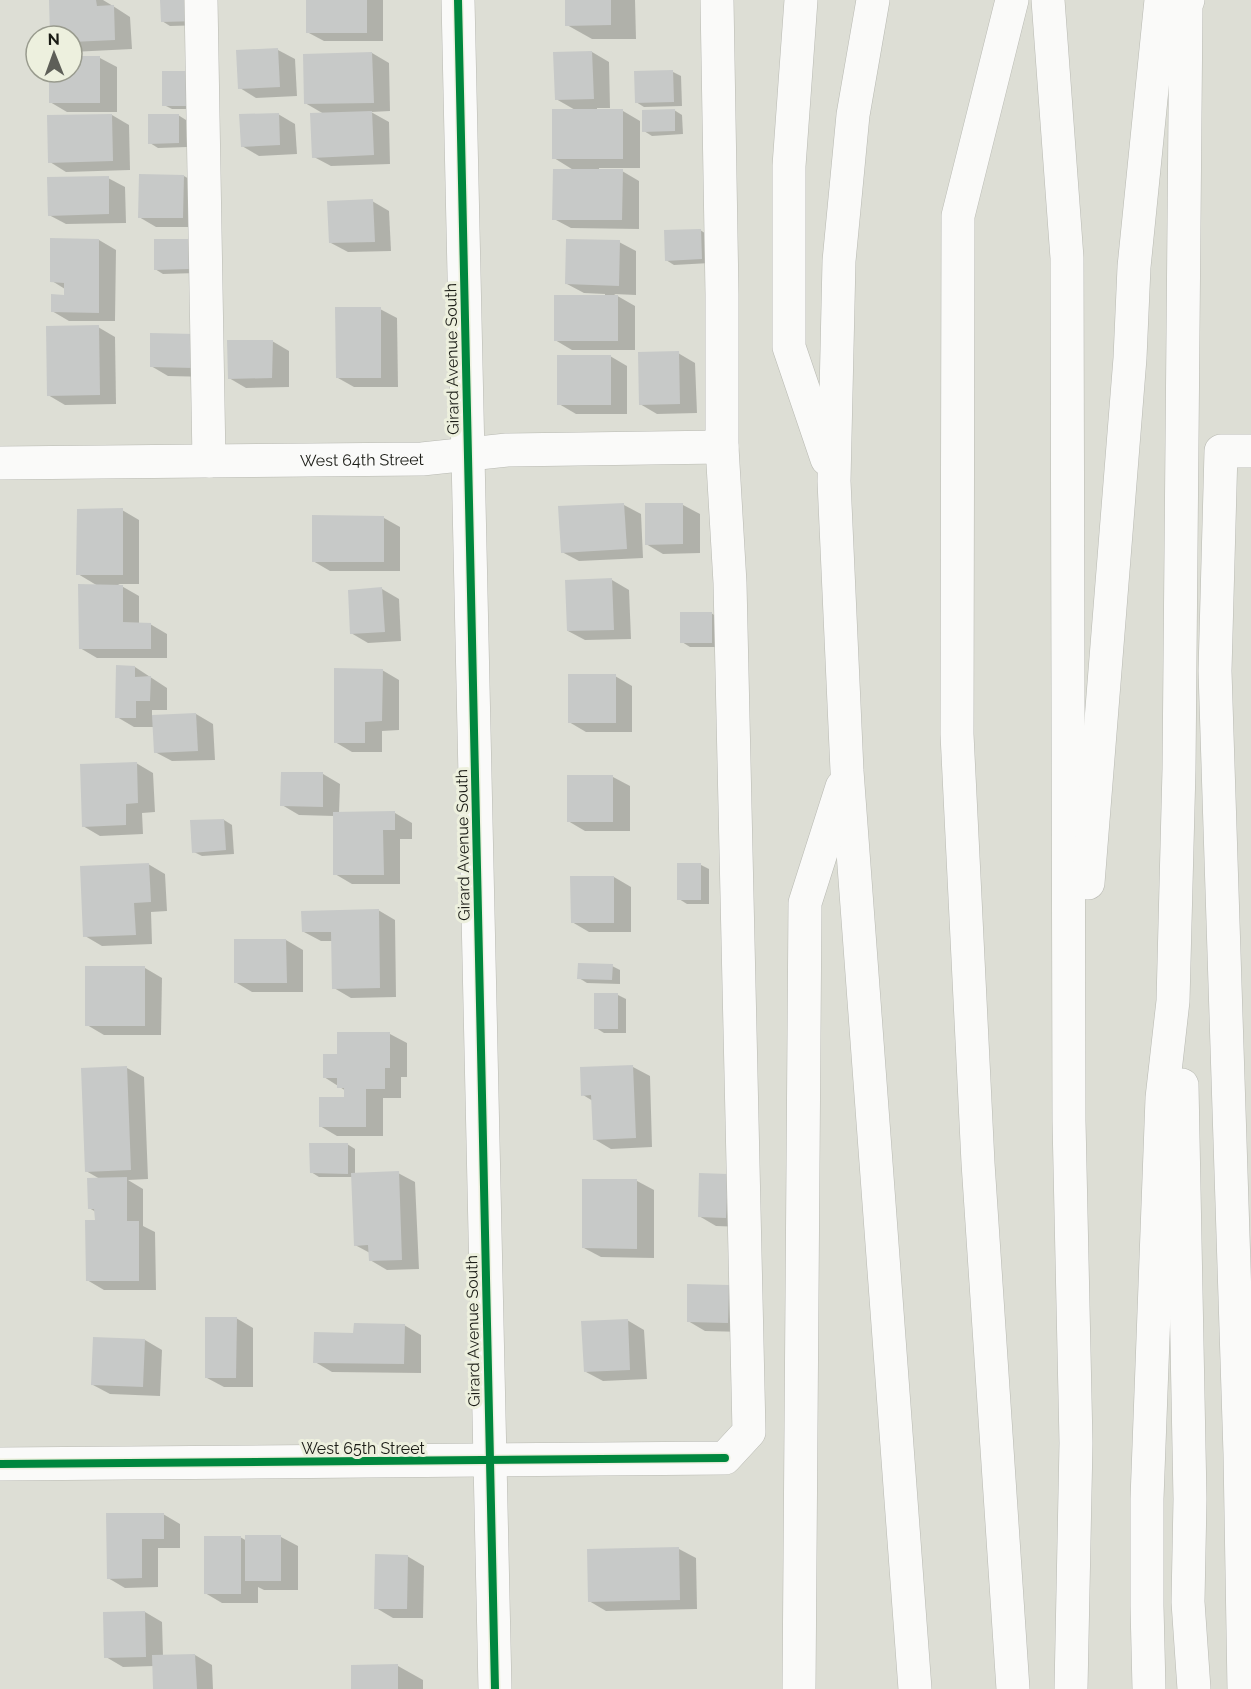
<svg xmlns="http://www.w3.org/2000/svg" width="1251" height="1689" viewBox="0 0 1251 1689" font-family="Raleway,sans-serif">
<style>
.shadow{fill:#0003}
.building{fill:#c7c9c8}
.lines{fill:none;stroke-linecap:round;stroke-linejoin:round}
.minor-casing{stroke:#b8b9b2;stroke-width:34}
.highway-casing{stroke:#b8b9b2;stroke-width:34}
.minor{stroke:#fafaf9;stroke-width:33}
.highway{stroke:#fafaf9;stroke-width:33}
.cycleway-casing{stroke:#edf0de;stroke-width:11}
.cycleway{stroke:#00873e;stroke-width:8}
.labels{text-anchor:middle;dominant-baseline:central;stroke-width:6;stroke-linejoin:round;paint-order:stroke}
.street-label{font-size:16px;fill:#1a1b15;stroke:#edf0de}
</style>
<rect width="100%" height="100%" fill="#ddded5"/>
<!-- shadow -->
<g class="shadow">
<polygon points="50,0 103,0 113,6 130,17 132,49 72,52 72,36 52,36"/>
<polygon points="161,0 206,25 170,26 162,21"/>
<polygon points="308,0 383,0 383,41 324,41 307,32"/>
<polygon points="566,0 635,0 636,39 592,39 567,25"/>
<polygon points="278,50 295,59 297,96 256,98 240,88 238,51"/>
<polygon points="592,52 609,62 610,108 597,108 597,111 623,111 640,121 640,168 599,168 599,171 622,171 639,181 639,229 571,228 554,219 575,171 554,158 577,111 556,99"/>
<polygon points="372,53 389,63 390,111 371,112 389,122 390,164 331,166 314,157 324,114 305,103"/>
<polygon points="72,58 100,58 117,67 117,112 67,112 50,102 51,72 72,72"/>
<polygon points="673,72 681,76 682,106 644,107 636,102"/>
<polygon points="164,73 206,109 172,109 164,105"/>
<polygon points="674,110 682,115 683,134 652,136 644,131"/>
<polygon points="278,114 295,124 297,154 259,156 242,146"/>
<polygon points="112,115 129,125 130,170 66,172 50,162"/>
<polygon points="178,115 186,120 187,147 158,148 150,143"/>
<polygon points="184,176 201,186 200,227 156,227 139,217"/>
<polygon points="108,178 125,187 126,223 66,224 49,215"/>
<polygon points="372,201 389,211 391,251 348,252 331,243"/>
<polygon points="700,230 708,235 710,263 674,265 666,260"/>
<polygon points="99,240 116,250 115,321 69,321 52,311 65,296 65,289 52,281"/>
<polygon points="155,241 197,273 163,274 155,269"/>
<polygon points="619,242 636,251 636,295 614,294 635,306 635,350 572,350 555,340 605,297 605,294 584,293 567,284"/>
<polygon points="380,309 397,318 398,387 354,387 338,378"/>
<polygon points="98,327 115,337 116,404 65,405 48,395"/>
<polygon points="151,334 210,377 168,376 151,366"/>
<polygon points="272,341 289,351 289,387 246,388 229,378"/>
<polygon points="678,353 695,363 697,413 657,414 640,404"/>
<polygon points="610,356 627,366 627,414 576,414 559,404"/>
<polygon points="624,505 641,514 643,558 579,561 562,552"/>
<polygon points="683,505 700,514 700,553 663,554 646,544"/>
<polygon points="122,510 139,520 139,584 118,584 139,596 139,624 150,624 167,634 167,658 97,658 80,648 98,586 78,574"/>
<polygon points="384,518 400,527 400,571 330,571 313,561"/>
<polygon points="612,580 629,590 631,639 585,640 568,631"/>
<polygon points="382,589 399,599 401,641 368,643 351,633"/>
<polygon points="711,613 719,618 720,647 690,647 682,642"/>
<polygon points="117,667 135,667 167,688 167,710 152,710 152,716 196,714 213,724 215,760 172,761 155,752 154,727 134,727 117,717"/>
<polygon points="382,670 399,680 399,730 382,731 382,752 352,752 335,742"/>
<polygon points="615,676 632,686 632,732 586,732 569,722"/>
<polygon points="136,763 153,773 155,812 142,813 143,834 100,836 83,826"/>
<polygon points="323,774 340,784 339,813 395,813 412,823 412,839 400,839 400,884 352,884 335,874 334,816 299,815 282,805"/>
<polygon points="613,777 630,786 630,831 585,831 568,821"/>
<polygon points="224,820 232,825 234,854 202,856 194,852"/>
<polygon points="148,864 165,874 167,911 151,912 152,944 102,946 85,936"/>
<polygon points="701,865 709,869 709,904 687,904 679,899"/>
<polygon points="614,877 631,887 631,932 589,932 572,922"/>
<polygon points="378,910 395,920 396,997 351,998 334,988 333,941 321,941 304,932"/>
<polygon points="286,940 303,950 303,992 252,992 235,982"/>
<polygon points="612,966 620,970 620,984 587,983 579,978"/>
<polygon points="145,968 162,978 161,1035 104,1035 87,1025"/>
<polygon points="618,995 626,999 626,1033 604,1033 596,1028"/>
<polygon points="390,1034 407,1043 407,1077 401,1077 401,1098 383,1098 383,1136 337,1136 320,1126 346,1098 346,1091 324,1077 338,1055"/>
<polygon points="633,1067 650,1076 652,1147 611,1149 594,1139 593,1101 583,1095"/>
<polygon points="127,1068 144,1077 148,1179 128,1180 143,1189 143,1226 155,1232 156,1290 104,1290 87,1280 96,1222 96,1212 89,1208 100,1179 86,1171"/>
<polygon points="347,1144 355,1149 355,1174 398,1173 415,1182 419,1269 387,1270 370,1260 370,1253 355,1245 353,1177 319,1177 311,1172"/>
<polygon points="727,1176 743,1227 716,1226 699,1216"/>
<polygon points="584,1180 637,1181 654,1190 654,1258 601,1257 584,1248"/>
<polygon points="728,1286 745,1296 745,1332 705,1331 688,1321"/>
<polygon points="236,1318 253,1328 253,1387 224,1387 207,1378"/>
<polygon points="627,1320 644,1330 647,1379 603,1381 586,1372"/>
<polygon points="404,1325 421,1335 421,1373 332,1372 315,1362 355,1334"/>
<polygon points="145,1340 162,1350 160,1396 110,1394 93,1385"/>
<polygon points="163,1514 180,1524 180,1548 158,1548 158,1587 125,1588 108,1578"/>
<polygon points="240,1537 247,1541 281,1537 298,1546 298,1590 264,1590 258,1587 258,1603 222,1603 205,1593"/>
<polygon points="679,1549 696,1558 697,1609 606,1611 589,1601"/>
<polygon points="407,1556 424,1566 423,1618 393,1618 376,1608"/>
<polygon points="145,1612 162,1622 163,1656 195,1655 212,1665 213,1689 155,1689 154,1666 123,1667 106,1657"/>
<polygon points="398,1666 423,1680 423,1689 353,1689"/>
</g>
<!-- building -->
<g class="building">
<polygon points="49,0 96,0 97,6 114,5 115,40 72,42 72,36 50,36"/>
<polygon points="160,0 198,0 199,21 161,22"/>
<rect x="306" y="0" width="61" height="33"/>
<polygon points="565,0 611,0 611,25 565,26"/>
<polygon points="278,48 280,87 238,89 236,50"/>
<polygon points="592,51 594,99 555,100 553,52"/>
<polygon points="372,52 374,103 304,104 303,54"/>
<polygon points="72,56 100,56 100,103 49,103 49,72 72,72"/>
<polygon points="673,70 674,102 635,103 634,71"/>
<rect x="162" y="71" width="36" height="35"/>
<rect x="552" y="109" width="71" height="50"/>
<polygon points="675,109 675,131 642,132 642,110"/>
<polygon points="372,111 374,155 312,158 310,113"/>
<polygon points="279,113 280,145 241,147 239,114"/>
<polygon points="112,114 113,161 48,163 47,115"/>
<polygon points="148,114 179,114 179,143 148,144"/>
<polygon points="553,169 623,169 622,220 552,220"/>
<polygon points="139,174 184,175 183,218 138,218"/>
<polygon points="109,176 109,214 48,216 47,177"/>
<polygon points="373,199 375,242 329,243 327,201"/>
<polygon points="701,229 702,259 665,261 664,230"/>
<polygon points="50,238 99,239 99,313 51,312 51,294 64,295 64,283 50,282"/>
<polygon points="154,239 189,239 190,269 154,270"/>
<polygon points="566,239 620,240 619,286 565,284"/>
<rect x="554" y="295" width="64" height="46"/>
<polygon points="335,307 381,307 381,378 336,378"/>
<polygon points="99,325 100,395 47,396 46,326"/>
<polygon points="150,333 194,334 194,368 150,367"/>
<polygon points="227,340 273,340 272,378 228,379"/>
<polygon points="679,351 680,404 639,405 638,352"/>
<rect x="557" y="355" width="54" height="50"/>
<polygon points="624,503 627,549 561,553 558,506"/>
<polygon points="645,503 683,503 683,544 645,545"/>
<polygon points="123,508 123,575 76,575 77,509"/>
<polygon points="312,515 384,516 384,562 312,562"/>
<polygon points="612,578 614,630 567,631 565,580"/>
<polygon points="78,584 123,585 123,622 151,623 151,649 79,649"/>
<polygon points="382,587 385,632 350,634 348,590"/>
<rect x="680" y="612" width="32" height="31"/>
<polygon points="116,665 135,666 135,677 151,676 150,701 136,701 136,718 115,718"/>
<polygon points="334,668 383,669 382,721 365,722 365,743 334,743"/>
<rect x="568" y="674" width="48" height="49"/>
<polygon points="196,713 198,751 154,753 152,715"/>
<polygon points="137,762 138,803 126,804 126,825 82,827 80,764"/>
<polygon points="281,772 323,772 323,807 280,806"/>
<rect x="567" y="775" width="46" height="47"/>
<polygon points="395,811 395,830 383,830 384,875 333,875 333,812"/>
<polygon points="224,819 226,850 192,853 190,820"/>
<polygon points="149,863 151,902 134,903 136,935 83,937 80,866"/>
<rect x="677" y="863" width="24" height="37"/>
<polygon points="570,876 614,876 614,923 571,923"/>
<polygon points="379,909 380,988 332,989 331,932 302,932 301,911"/>
<polygon points="234,939 286,939 287,983 234,983"/>
<polygon points="578,963 613,964 612,980 577,979"/>
<rect x="85" y="966" width="60" height="60"/>
<rect x="594" y="993" width="24" height="36"/>
<polygon points="337,1032 390,1032 390,1068 385,1068 385,1089 366,1089 366,1127 319,1127 319,1097 344,1097 344,1088 337,1088 337,1078 323,1078 323,1054 337,1054"/>
<polygon points="633,1065 636,1138 593,1140 591,1095 581,1096 580,1067"/>
<polygon points="127,1066 131,1170 85,1172 81,1068"/>
<polygon points="309,1143 348,1143 348,1174 310,1173"/>
<polygon points="399,1171 402,1260 369,1261 368,1245 354,1246 351,1173"/>
<polygon points="699,1173 728,1174 726,1218 698,1217"/>
<polygon points="127,1177 127,1221 139,1221 139,1281 86,1281 85,1220 95,1220 94,1209 88,1209 87,1178"/>
<polygon points="582,1179 637,1179 637,1249 582,1248"/>
<polygon points="687,1284 729,1285 728,1323 687,1322"/>
<polygon points="205,1317 237,1317 236,1378 205,1378"/>
<polygon points="628,1319 630,1370 584,1372 581,1321"/>
<polygon points="354,1323 405,1324 404,1364 313,1363 314,1332 353,1333"/>
<polygon points="93,1337 145,1339 143,1387 91,1385"/>
<polygon points="106,1513 164,1513 164,1539 142,1539 142,1578 107,1579"/>
<rect x="245" y="1535" width="36" height="46"/>
<rect x="204" y="1536" width="37" height="58"/>
<polygon points="679,1547 680,1600 588,1602 587,1549"/>
<polygon points="375,1554 408,1555 407,1609 374,1609"/>
<polygon points="145,1611 146,1657 104,1658 103,1612"/>
<polygon points="195,1654 197,1689 153,1689 152,1655"/>
<polygon points="398,1664 398,1689 351,1689 351,1665"/>
</g>
<g class="lines">
<defs>
<g id="minor">
<polyline points="201,0 209,461"/>
<polyline points="458,0 495,1689"/>
<path id="s1" d="M0 463 422 459 507 450 722 447"/>
<polyline points="0,1464 725,1458 749,1432 730,583 722,447 722,294 717,0"/>
<polyline points="1244,1689 1240,1454 1215,671 1221,451 1251,451"/>
</g>
<g id="highway">
<polyline points="801,0 789,166 789,347 827,459"/>
<polyline points="873,0 853,115 839,261 834,481 847,771 915,1689"/>
<polyline points="1012,0 958,216 957,734 978,1163 1013,1689"/>
<polyline points="1048,0 1067,258 1069,1121 1076,1443 1071,1689"/>
<polyline points="1088,883 1130,358 1134,267 1161,0"/>
<polyline points="1182,1085 1190,1499 1188,1602 1194,1689"/>
<polyline points="799,1689 805,903 842,787"/>
<polyline points="1149,1689 1147,1606 1147,1499 1162,1098 1173,1001 1179,769 1186,5 1188,0"/>
</g>
</defs>
<!-- minor casing -->
<use href="#minor" class="minor-casing"/>
<!-- highway casing -->
<use href="#highway" class="highway-casing"/>
<!-- minor -->
<use href="#minor" class="minor"/>
<!-- highway -->
<use href="#highway" class="highway"/>
<defs>
<g id="cycleway">
<polyline points="458,0 495,1689"/>
<polyline points="0,1464 725,1458"/>
</g>
</defs>
<!-- cycleway casing -->
<use href="#cycleway" class="cycleway-casing"/>
<!-- cycleway -->
<use href="#cycleway" class="cycleway"/>
</g>
<g class="labels">
<!-- street labels -->
<g class="street-label">
<text transform="translate(452 359) rotate(-91)">Girard Avenue South</text>
<text stroke="none"><textPath href="#s1" startOffset="362">West 64th Street</textPath></text>
<text transform="translate(463 845) rotate(-91)">Girard Avenue South</text>
<text transform="translate(473 1331) rotate(-91)">Girard Avenue South</text>
<text x="363" y="1448">West 65th Street</text>
</g>
</g>
<!-- north arrow -->
<g transform="translate(54 54) rotate(359)"><circle r="28" fill="#edf0de" stroke="#999b8e" stroke-width="1.5"/>
<path d="M0-4.5L10 22L0 15L-10 22Z" fill="#5e5f58"/>
<text y="-9" font-size="16" font-weight="bold" text-anchor="middle" fill="#1a1b15">N</text>
</g>
</svg>
